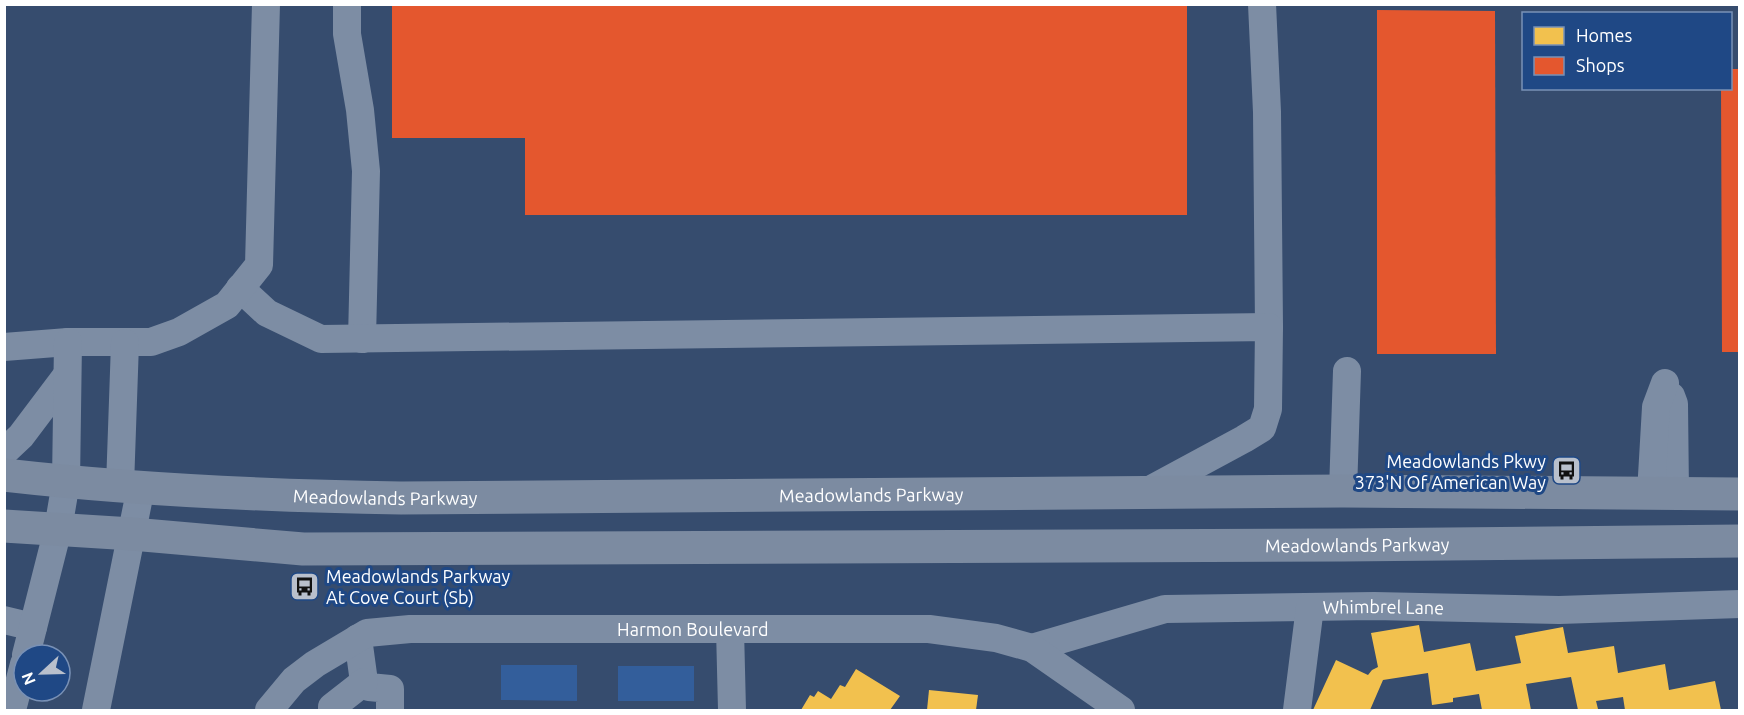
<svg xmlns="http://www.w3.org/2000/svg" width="1744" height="715" viewBox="0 0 1744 715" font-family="Ubuntu,sans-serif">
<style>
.green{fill:#335e9b}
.homes{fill:#f2c14e}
.shops{fill:#e4572e}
.building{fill:#52647e}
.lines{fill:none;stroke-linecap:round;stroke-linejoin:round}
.minor{stroke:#7d8da4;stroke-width:28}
.major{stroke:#7c8ba1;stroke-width:33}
.labels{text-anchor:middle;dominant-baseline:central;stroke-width:6;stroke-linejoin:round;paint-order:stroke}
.poi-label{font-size:18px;fill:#fff;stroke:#1f4885;text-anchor:end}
.street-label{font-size:18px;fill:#fff;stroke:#1f4885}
</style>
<rect width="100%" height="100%" fill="#364c6e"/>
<!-- green -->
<g class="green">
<polygon points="501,665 577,665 577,701 501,700"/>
<rect x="618" y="666" width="76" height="35"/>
</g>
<!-- homes -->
<g class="homes">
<polygon points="296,581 313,582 312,591 295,591"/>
<polygon points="1419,625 1424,652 1470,643 1476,671 1521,663 1515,636 1563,627 1568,653 1614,646 1618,673 1665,664 1669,690 1715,681 1721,710 1625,710 1623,697 1596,701 1598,709 1578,710 1571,677 1526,684 1531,710 1482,710 1479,694 1453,698 1453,702 1432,705 1428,673 1383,680 1370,710 1313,710 1336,660 1368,675 1372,670 1378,667 1371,633"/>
<polygon points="856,669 900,696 890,710 801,710 810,695 814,697 818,691 831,699 840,685 845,687"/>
<polygon points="929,690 978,695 976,710 927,710"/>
</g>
<!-- shops -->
<g class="shops">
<polygon points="392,4 1187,4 1187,215 525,215 525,138 392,138"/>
<polygon points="1377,10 1495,11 1496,354 1377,354"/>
<polygon points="1730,69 1740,69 1740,352 1722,352 1721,88 1730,88"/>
</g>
<!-- building -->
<polygon class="building" points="1560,469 1575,469 1574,474 1559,474"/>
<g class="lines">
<!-- minor -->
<g class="minor">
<polyline points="347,4 347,34 360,110 366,171 362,339"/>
<polyline points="1262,4 1267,112 1269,327"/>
<polyline points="240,288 267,313 321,339 1269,327 1268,409 1262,428 1244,439 1144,493"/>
<polyline points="4,347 68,342 151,342 179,332 227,305 259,265 266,4"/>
<polyline points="1671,396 1674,404 1675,493"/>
<polyline points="4,452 21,436 67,375"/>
<polyline points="120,486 125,343"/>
<polyline points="1343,491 1347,371"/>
<polyline points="1651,493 1656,407 1665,383"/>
<polyline points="4,620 33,627"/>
<polyline points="730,629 732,710"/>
<polyline points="358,638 364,682 369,687 390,689 390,710"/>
<path id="s1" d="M1032 648 1165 609 1374 606 1559 610 1740 604"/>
<polyline points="26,655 58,529 66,482 68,342"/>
<polyline points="12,710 24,664"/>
<polyline points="96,710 141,487"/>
<path id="s2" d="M269 710 294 680 315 664 367 633 410 629H929L996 638 1032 648 1121 710"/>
<polyline points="332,710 332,707 364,682"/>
<polyline points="1297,710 1310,607"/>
</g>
<!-- major -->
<g class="major">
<path id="s3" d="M4 475C136 490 269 496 401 498L1343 491 1740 494"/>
<path id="s4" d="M4 526 132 534 303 549 1343 545 1740 541"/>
</g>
</g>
<!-- icons -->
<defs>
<symbol id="bus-square" viewBox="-11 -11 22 22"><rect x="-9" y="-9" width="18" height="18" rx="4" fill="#b9c0cc" stroke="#1f4885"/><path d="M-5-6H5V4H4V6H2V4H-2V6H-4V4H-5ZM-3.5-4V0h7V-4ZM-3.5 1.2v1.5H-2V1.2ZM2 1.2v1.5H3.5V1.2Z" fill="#111"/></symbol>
</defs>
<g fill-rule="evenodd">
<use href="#bus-square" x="1550" y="454" width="33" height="33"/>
<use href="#bus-square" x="288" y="570" width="33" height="33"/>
</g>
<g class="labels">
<!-- poi labels -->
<g class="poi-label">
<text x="1546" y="461">Meadowlands Pkwy<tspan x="1546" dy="21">373'N Of American Way</tspan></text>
<text x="326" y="576" text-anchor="start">Meadowlands Parkway<tspan x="326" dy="21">At Cove Court (Sb)</tspan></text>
</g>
<!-- street labels -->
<g class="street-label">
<text stroke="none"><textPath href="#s3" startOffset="868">Meadowlands Parkway</textPath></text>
<text stroke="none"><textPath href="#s3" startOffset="382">Meadowlands Parkway</textPath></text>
<text stroke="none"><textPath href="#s4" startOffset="1354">Meadowlands Parkway</textPath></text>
<text stroke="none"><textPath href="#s1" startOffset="357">Whimbrel Lane</textPath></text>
<text stroke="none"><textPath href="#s2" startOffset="452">Harmon Boulevard</textPath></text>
</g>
</g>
<!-- border -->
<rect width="1744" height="715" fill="none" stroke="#ffffff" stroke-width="12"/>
<!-- legend -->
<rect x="1522" y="12" width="210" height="78" fill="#1f4885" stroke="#7991b6" stroke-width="1.5"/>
<rect x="1534" y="27" width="30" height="18" fill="#f2c14e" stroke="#7991b6" stroke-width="1.5"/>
<text x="1576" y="42" font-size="18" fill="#ffffff">Homes</text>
<rect x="1534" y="57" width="30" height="18" fill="#e4572e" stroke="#7991b6" stroke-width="1.5"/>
<text x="1576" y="72" font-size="18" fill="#ffffff">Shops</text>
<!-- north arrow -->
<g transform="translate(42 673) rotate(248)"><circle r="28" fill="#1f4885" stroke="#7991b6" stroke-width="1.5"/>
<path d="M0-4.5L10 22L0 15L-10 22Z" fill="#b9c0cc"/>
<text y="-9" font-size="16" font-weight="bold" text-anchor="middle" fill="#ffffff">N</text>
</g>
</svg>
